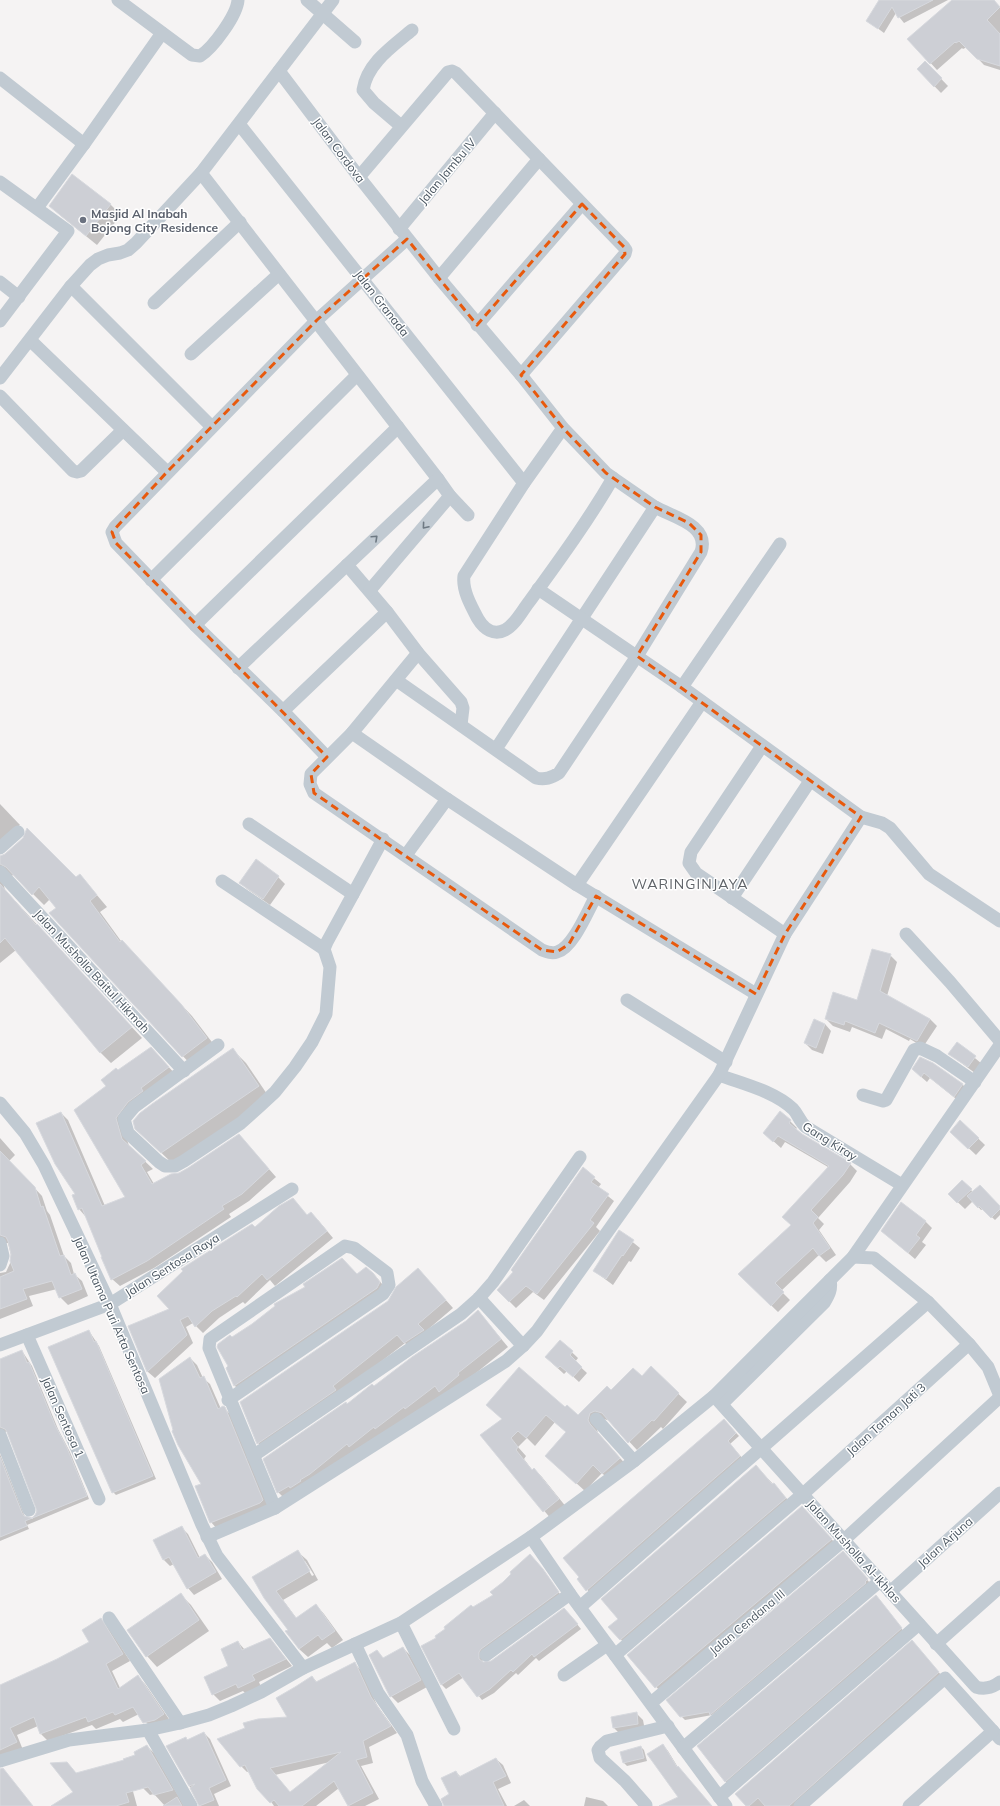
<svg xmlns="http://www.w3.org/2000/svg" width="1000" height="1806" viewBox="0 0 1000 1806" font-family="Mulish,sans-serif">
<style>
.shadow{fill:#0003;fill-rule:evenodd}
.building{fill:#cdcfd5;stroke:#d7d9de;fill-rule:evenodd}
.lines{fill:none;stroke-linecap:round;stroke-linejoin:round}
.minor{stroke:#c1cad2;stroke-width:13}
.oneway{stroke:#6e7983}
.marked{fill:none;stroke:#e8590c;stroke-width:3;stroke-dasharray:8 5;stroke-linejoin:round}
.worship-dot{fill:#6b7280;stroke:#fff;stroke-width:1.5}
.labels{text-anchor:middle;dominant-baseline:central;stroke-width:3;stroke-linejoin:round;paint-order:stroke}
.street-label{font-size:12px;fill:#4a5661;stroke:#fff}
.worship-label{font-size:12px;font-weight:bold;fill:#5b616d;stroke:#fff;text-anchor:start}
.quarter-label{font-size:14px;letter-spacing:1px;fill:#5f6368;stroke:#fff}
</style>
<rect width="100%" height="100%" fill="#f5f3f3"/>
<!-- shadow -->
<g class="shadow">
<polygon points="881,0 948,0 904,23 896,13 884,33 868,21"/>
<polygon points="953,0 993,0 1000,8 1000,70 984,65 967,47 963,49 962,48 937,70 909,39"/>
<polygon points="925,62 948,86 941,93 918,69"/>
<polygon points="72,175 111,205 121,215 97,245 61,216 50,205"/>
<polygon points="0,804 20,825 0,843"/>
<polygon points="0,857 76,878 80,875 107,907 100,912 121,941 192,1016 218,1050 194,1068 51,914 57,908 50,899 44,905 14,875 6,877 3,882 5,890 142,1038 111,1063 100,1052 16,950 0,963"/>
<polygon points="278,877 285,884 270,905 247,889 240,882"/>
<polygon points="890,955 897,962 887,996 930,1019 937,1026 923,1047 910,1039 909,1041 886,1029 882,1039 852,1027 850,1032 833,1026 826,1019 857,1001"/>
<polygon points="825,1024 831,1031 823,1054 812,1050 805,1043"/>
<polygon points="957,1043 982,1064 975,1073 949,1054"/>
<polygon points="233,1050 246,1063 271,1100 174,1165 149,1141"/>
<polygon points="158,1055 176,1075 123,1126 129,1146 153,1169 147,1172 154,1184 179,1174 239,1135 276,1177 249,1201 229,1214 231,1217 154,1268 120,1286 112,1279 86,1217 79,1209 61,1113 68,1120 105,1206 126,1197 108,1086 118,1071"/>
<polygon points="920,1058 963,1085 968,1090 960,1102 930,1078 927,1082 919,1075"/>
<polygon points="790,1121 797,1128 795,1130 801,1135 850,1164 857,1171 850,1182 818,1218 824,1224 819,1230 836,1255 826,1262 819,1255 781,1291 790,1300 778,1312 740,1275 792,1225 828,1167 785,1142 781,1148 771,1139"/>
<polygon points="960,1121 985,1145 976,1155 958,1138"/>
<polygon points="0,1138 15,1155 9,1161 42,1196 47,1211 50,1215 64,1256 71,1263 74,1274 82,1281 88,1296 68,1305 60,1297 57,1289 29,1296 33,1306 0,1319 0,1273 6,1272 12,1259 8,1243 2,1244 0,1249"/>
<polygon points="583,1169 601,1184 598,1188 614,1201 596,1227 600,1231 544,1300 533,1292 516,1308 509,1301 514,1272"/>
<polygon points="962,1181 973,1192 1000,1207 1000,1215 995,1220 983,1209 981,1210 973,1201 965,1209 949,1194"/>
<polygon points="318,1220 333,1238 275,1286 270,1280 245,1304 243,1302 219,1318 203,1333 193,1323 186,1327 193,1343 155,1378 148,1372 129,1326 170,1310 255,1228"/>
<polygon points="925,1221 932,1228 922,1242 926,1245 915,1259 882,1231"/>
<polygon points="619,1231 640,1248 631,1262 629,1261 613,1285 594,1271"/>
<polygon points="418,1269 453,1308 425,1332 413,1351 405,1343 266,1451 258,1443"/>
<polygon points="373,1273 387,1290 242,1393 235,1386 227,1368 229,1367 233,1338 307,1288 357,1275"/>
<polygon points="478,1311 508,1347 465,1382 286,1500 278,1492 347,1405 374,1388 466,1321"/>
<polygon points="89,1331 99,1346 156,1479 116,1495 113,1492"/>
<polygon points="560,1341 578,1358 575,1362 587,1373 579,1382 567,1371 564,1374 552,1363"/>
<polygon points="22,1351 32,1366 58,1429 70,1452 89,1499 27,1525 29,1529 0,1541 0,1454 25,1517 32,1519 36,1515 37,1507 7,1432 0,1431 0,1361"/>
<polygon points="190,1358 197,1365 203,1378 210,1384 221,1409 223,1407 231,1415 269,1507 217,1529 211,1522 203,1485"/>
<polygon points="651,1368 687,1402 663,1429 661,1427 637,1450 610,1421 604,1419 596,1426 598,1433 628,1467 611,1482 602,1473 585,1491 555,1464 567,1433 555,1422 535,1446 527,1438 518,1447 526,1456 524,1459 533,1471 534,1469 542,1477 567,1508 552,1520 481,1436 502,1419 488,1405 565,1409 578,1416 611,1392 642,1377"/>
<polygon points="724,1420 739,1436 730,1444 743,1459 590,1593 578,1579"/>
<polygon points="756,1466 789,1501 624,1643 610,1627 619,1619 602,1599"/>
<polygon points="805,1510 835,1543 660,1691 628,1656"/>
<polygon points="181,1527 188,1534 200,1558 205,1555 212,1562 222,1579 194,1595 188,1588 174,1564 170,1566 163,1559"/>
<path d="M298 1552 307 1560 318 1580 283 1600 297 1619 316 1605 324 1614 343 1640 332 1648 327 1643 308 1657 299 1649 289 1631 264 1597ZM303 1561H305L314 1575 312 1576Z"/>
<polygon points="846,1556 870,1583 712,1715 685,1720 681,1716"/>
<polygon points="547,1575 562,1597 482,1657 483,1663 491,1662 568,1613 581,1629 539,1661 536,1658 518,1675 516,1673 494,1693 482,1700 464,1677 446,1689 442,1685 423,1646 438,1638 473,1608 494,1596"/>
<polygon points="181,1595 191,1605 209,1631 157,1667 147,1656"/>
<polygon points="879,1599 904,1632 728,1784 725,1781"/>
<polygon points="101,1619 108,1627 130,1661 112,1671 120,1688 138,1677 145,1684 171,1722 152,1729 139,1714 123,1722 120,1719 96,1729 92,1725 48,1741 41,1734 38,1726 17,1735 23,1750 0,1756 0,1691 90,1642"/>
<polygon points="270,1639 292,1666 259,1682 261,1687 246,1694 243,1691 220,1701 213,1694 230,1667 238,1642 245,1650"/>
<polygon points="915,1645 942,1676 794,1806 747,1806"/>
<polygon points="403,1648 410,1655 427,1687 398,1703 391,1696 377,1651 384,1659"/>
<path d="M354 1663 361 1670 377 1705 397 1733 369 1747 373 1763 361 1766 379 1799 365 1806H349L339 1788 316 1806H274L250 1771 247 1772 241 1766 289 1718 312 1677 317 1682ZM330 1762 290 1793 275 1775Z"/>
<polygon points="636,1713 643,1720 645,1731 620,1734 614,1728"/>
<polygon points="204,1733 210,1739 231,1786 214,1794 219,1806 200,1806 168,1746 186,1738 188,1740"/>
<polygon points="663,1745 668,1751 679,1769 711,1806 659,1806 680,1797"/>
<polygon points="147,1746 154,1753 184,1806 165,1806 154,1794 150,1795 143,1788 123,1760 137,1756"/>
<polygon points="641,1747 644,1750 647,1761 627,1766 624,1763"/>
<polygon points="496,1759 503,1765 511,1783 498,1789 507,1806 445,1806 451,1794 456,1772 461,1777"/>
<polygon points="67,1763 77,1774 128,1773 137,1806 53,1806 75,1793"/>
<polygon points="586,1797 603,1801 608,1806 584,1806"/>
<polygon points="524,1800 530,1806 514,1806"/>
</g>
<!-- building -->
<g class="building">
<polygon points="879,0 933,0 898,18 892,7 878,29 866,21"/>
<polygon points="952,0 994,0 1000,7 987,20 1000,34 1000,66 977,59 959,41 956,43 955,42 930,64 907,39"/>
<polygon points="925,61 942,78 934,87 917,69"/>
<polygon points="72,174 111,204 86,236 49,206"/>
<polygon points="27,828 76,877 80,874 97,895 90,901 120,942 122,940 181,1004 207,1038 182,1057 49,913 56,908 39,887 32,895 6,867 0,864 0,856 5,854 23,838"/>
<polygon points="256,859 279,876 263,899 239,883"/>
<polygon points="0,884 36,925 37,924 132,1027 100,1053 5,938 0,943"/>
<polygon points="872,949 891,954 880,991 930,1019 917,1041 879,1023 875,1033 845,1021 844,1025 825,1019 833,992 857,1000"/>
<polygon points="814,1019 825,1024 816,1048 804,1043"/>
<polygon points="957,1042 976,1056 968,1067 948,1054"/>
<polygon points="151,1047 169,1067 141,1088 143,1091 128,1102 116,1118 122,1139 146,1161 141,1165 152,1184 171,1174 179,1173 188,1168 239,1134 269,1169 242,1194 222,1206 224,1209 147,1261 111,1280 101,1257 102,1257 82,1208 78,1210 72,1195 75,1194 55,1164 36,1123 61,1112 102,1206 125,1197 74,1110 106,1086 101,1080 116,1068 118,1070"/>
<polygon points="233,1048 259,1086 161,1153 135,1129 133,1121 140,1113 152,1104"/>
<polygon points="920,1057 933,1063 963,1084 954,1097 924,1073 921,1077 912,1069"/>
<polygon points="780,1111 791,1120 789,1123 802,1134 851,1163 843,1175 811,1210 818,1217 813,1223 830,1248 819,1256 813,1248 775,1283 784,1292 771,1306 738,1274 791,1225 782,1217 829,1166 778,1136 773,1142 763,1133"/>
<polygon points="960,1120 979,1138 968,1149 950,1132"/>
<polygon points="0,1151 35,1187 41,1207 43,1206 60,1256 64,1255 71,1275 75,1273 82,1289 59,1298 52,1281 23,1289 27,1299 0,1309 0,1277 14,1271 10,1261 11,1254 8,1241 6,1237 0,1235"/>
<polygon points="583,1167 595,1177 591,1182 609,1194 590,1220 594,1223 537,1294 526,1286 509,1302 497,1290 513,1272 511,1270"/>
<polygon points="962,1180 972,1189 957,1203 948,1194"/>
<polygon points="980,1185 1000,1206 1000,1209 991,1218 979,1206 978,1208 967,1196"/>
<polygon points="293,1198 307,1215 311,1212 327,1231 267,1280 262,1274 237,1297 236,1296 212,1311 195,1327 188,1316 180,1320 187,1335 147,1372 128,1326 169,1309 157,1296 183,1271 181,1269 252,1224 255,1227 279,1206"/>
<polygon points="901,1202 926,1221 916,1235 920,1238 908,1253 881,1231"/>
<polygon points="619,1230 634,1240 623,1256 622,1255 606,1279 593,1271"/>
<polygon points="342,1258 357,1274 366,1267 373,1273 380,1282 377,1288 234,1386 226,1368 228,1366 217,1347 218,1344 230,1335 232,1337 252,1324 275,1306 274,1304 305,1287 303,1284"/>
<polygon points="418,1268 446,1300 418,1324 424,1330 404,1343 397,1335 333,1386 336,1390 257,1444 240,1402 388,1301 396,1287"/>
<polygon points="478,1310 501,1339 458,1373 459,1375 439,1392 435,1386 405,1409 404,1407 375,1429 374,1427 349,1447 347,1444 310,1474 300,1480 301,1481 290,1488 289,1486 277,1493 263,1459 346,1402 347,1404 372,1384 374,1386 412,1357 466,1321"/>
<polygon points="89,1330 94,1342 96,1341 153,1476 112,1493 48,1347"/>
<polygon points="560,1340 573,1351 570,1355 582,1367 573,1377 560,1366 558,1368 545,1357"/>
<polygon points="22,1350 27,1363 29,1362 55,1425 67,1448 87,1496 25,1521 27,1526 0,1537 0,1457 22,1513 24,1516 32,1518 35,1515 37,1511 7,1432 5,1429 0,1427 0,1359"/>
<polygon points="190,1357 200,1378 204,1376 218,1409 223,1406 225,1407 263,1500 260,1503 210,1523 195,1486 201,1484 178,1445 172,1431 173,1430 159,1379"/>
<polygon points="651,1366 679,1393 654,1421 652,1420 628,1443 602,1413 595,1411 590,1413 588,1420 590,1424 620,1458 602,1474 593,1465 576,1484 545,1456 566,1432 546,1415 526,1438 518,1431 511,1438 518,1447 516,1450 532,1470 534,1468 559,1499 543,1512 480,1435 502,1419 486,1405 519,1367 565,1407 567,1405 578,1415 607,1386 611,1390 633,1368 642,1376"/>
<polygon points="724,1419 736,1433 728,1441 740,1456 586,1591 577,1579 579,1577 563,1558"/>
<polygon points="756,1465 772,1484 774,1483 786,1498 620,1640 608,1627 618,1619 601,1599"/>
<polygon points="802,1506 832,1539 655,1688 627,1655"/>
<polygon points="182,1526 198,1558 205,1554 216,1572 187,1589 169,1557 163,1560 153,1540"/>
<polygon points="298,1550 310,1571 276,1591 296,1618 316,1604 335,1631 322,1640 318,1635 299,1649 285,1631 288,1630 264,1598 252,1577"/>
<polygon points="843,1551 868,1579 865,1582 866,1583 710,1715 709,1712 680,1717 666,1700"/>
<polygon points="530,1554 543,1569 559,1592 481,1649 479,1652 479,1659 483,1662 491,1661 564,1608 578,1624 534,1657 532,1654 513,1672 511,1670 490,1689 477,1697 459,1673 441,1685 421,1646 436,1638 435,1636 445,1629 444,1627 471,1605 473,1607 493,1595 490,1592 503,1582 511,1574 510,1572"/>
<polygon points="181,1593 199,1620 146,1657 127,1630"/>
<polygon points="876,1595 902,1628 725,1782 697,1746"/>
<polygon points="101,1618 123,1654 106,1664 118,1689 138,1675 164,1714 155,1720 143,1723 133,1707 115,1715 113,1712 88,1722 86,1717 40,1734 34,1717 10,1728 17,1742 0,1750 0,1685 57,1659 89,1642 82,1630"/>
<polygon points="270,1638 286,1659 252,1675 255,1680 238,1688 236,1684 212,1695 204,1677 228,1666 221,1649 238,1641 242,1650"/>
<polygon points="912,1640 939,1672 789,1806 765,1806 758,1798 749,1806 746,1806 735,1794"/>
<polygon points="403,1647 421,1680 390,1697 369,1655 377,1650 383,1658"/>
<path d="M355 1662 371 1697 391 1726 363 1741 367 1757 356 1760 373 1793 348 1806 334 1781 302 1806H279L274 1800 270 1803 257 1789 245 1765 240 1767 217 1739 245 1728 243 1723 258 1719 287 1717 276 1698 295 1687 312 1676 316 1682ZM341 1752 290 1792 270 1768Z"/>
<polygon points="637,1712 638,1724 613,1728 611,1717"/>
<polygon points="204,1732 226,1780 209,1788 214,1800 199,1806 190,1788 195,1784 189,1786 166,1746 186,1737 187,1740"/>
<polygon points="663,1744 677,1767 678,1766 712,1806 659,1806 678,1797 647,1754"/>
<polygon points="147,1745 173,1790 154,1795 148,1787 126,1793 129,1802 116,1806 51,1806 73,1792 50,1763 67,1762 76,1773 124,1760 123,1759 135,1755 134,1752"/>
<polygon points="641,1746 644,1758 623,1763 620,1752"/>
<polygon points="496,1758 506,1776 493,1782 504,1806 444,1806 441,1799 449,1794 441,1778 456,1771 459,1777"/>
<polygon points="3,1768 33,1806 0,1806 0,1769"/>
<polygon points="177,1797 182,1806 163,1806"/>
</g>
<g class="lines">
<!-- minor -->
<g class="minor">
<path d="M118 0 192 55 200 56C213 48 237 15 238 0"/>
<polyline points="307,0 355,42"/>
<path d="M279 71 359 177 439 278 521 375 563 428 606 473 613 478C588 521 558 562 529 602 522 611 515 625 505 630 494 636 484 629 478 619 471 606 462 590 464 576L524 483 563 428"/>
<polyline points="0,78 84,144 37,208"/>
<polyline points="239,124 524,483"/>
<path d="M401 126 374 103 363 90C367 63 393 46 412 30"/>
<polyline points="84,144 162,33"/>
<path d="M201 173C281 275 359 377 438 479L450 496 468 515"/>
<polyline points="359,177 448,72 452,71 456,73 624,247 626,250 625,254 521,375"/>
<polyline points="0,182 68,231 0,321"/>
<polyline points="399,229 495,113"/>
<polyline points="439,278 539,159"/>
<polyline points="0,282 19,297"/>
<polyline points="71,286 211,426"/>
<polyline points="154,303 240,222"/>
<polyline points="477,325 582,204"/>
<polyline points="30,340 167,472"/>
<polyline points="191,354 279,274"/>
<polyline points="0,378 71,286 90,265 98,259 108,255 120,253 128,250 136,243 201,173 333,0"/>
<polyline points="0,396 73,471 77,472 81,471 123,430"/>
<polyline points="613,478 655,507"/>
<polyline points="347,565 387,612 418,653 461,702 463,708 461,725"/>
<polyline points="151,580 357,375"/>
<polyline points="370,590 450,496"/>
<polyline points="195,625 398,427"/>
<path d="M418 653 352 733 311 774 310 784 314 793 542 950C547 952 552 954 557 952 573 948 588 910 596 896"/>
<polyline points="238,668 438,479"/>
<path d="M396 680 536 778C545 780 551 778 559 773L637 656 701 552C710 525 673 517 655 507L496 749"/>
<polyline points="682,687 780,544"/>
<polyline points="283,711 387,612"/>
<polyline points="352,733 447,799 577,885 756,994"/>
<polyline points="762,746 691,852 689,863 696,873 785,934"/>
<polyline points="327,757 283,711 195,625 116,543 112,532 115,527 317,320 407,239"/>
<polyline points="861,817 882,823 890,828 929,874 1000,921"/>
<polyline points="249,824 353,894"/>
<polyline points="0,848 18,832"/>
<polyline points="406,855 447,799"/>
<polyline points="0,872 184,1071"/>
<polyline points="222,881 324,949"/>
<polyline points="577,885 702,702"/>
<polyline points="732,898 810,781"/>
<polyline points="906,934 950,982 1000,1041"/>
<polyline points="627,1000 726,1062"/>
<polyline points="218,1045 134,1107 124,1119 128,1133 159,1162 165,1166 175,1166 184,1161 241,1123 260,1106 275,1092 295,1067 312,1042 326,1014 330,967 324,949 327,942 383,839"/>
<path d="M719 1075C743 1084 774 1091 793 1109 798 1114 799 1121 806 1127L902 1185"/>
<polyline points="863,1095 883,1101 886,1100 914,1050 920,1048 937,1056 975,1082"/>
<polyline points="0,1103 25,1133 44,1165 110,1304 202,1525 217,1556 303,1668"/>
<polyline points="0,1243 3,1256 0,1265"/>
<polyline points="853,1257 874,1258 928,1302 969,1344 988,1367 1000,1396"/>
<polyline points="479,1298 523,1346"/>
<polyline points="27,1335 99,1499"/>
<polyline points="0,1345 110,1304 292,1189"/>
<path d="M714 1396 976 1687C985 1690 992 1688 1000 1682"/>
<polyline points="228,1400 383,1294 389,1285 387,1273 354,1248 345,1246 210,1339 209,1348 275,1508"/>
<path d="M722 1404 824 1303C829 1295 832 1289 830 1280"/>
<polyline points="596,1419 634,1461"/>
<polyline points="0,1435 29,1510"/>
<polyline points="253,1456 461,1314 479,1298 493,1282 580,1157"/>
<polyline points="207,1537 275,1508 506,1361 523,1346 537,1331 719,1075 785,934 861,817 682,687 538,589"/>
<polyline points="531,1537 570,1594 726,1806"/>
<polyline points="890,1592 1000,1493"/>
<polyline points="580,1607 928,1302"/>
<polyline points="109,1618 180,1723"/>
<polyline points="401,1623 454,1729"/>
<polyline points="355,1644 378,1693 407,1735 422,1781 436,1806"/>
<polyline points="936,1644 1000,1587"/>
<polyline points="486,1655 570,1594"/>
<polyline points="615,1655 803,1494 969,1344"/>
<polyline points="564,1675 607,1645"/>
<polyline points="651,1703 844,1540 1000,1397"/>
<polyline points="148,1730 191,1806"/>
<polyline points="683,1748 880,1581"/>
<polyline points="0,1761 69,1740 148,1730 180,1723 209,1715 231,1706 261,1692 303,1668 401,1623 531,1537 634,1461 714,1396 853,1257 1000,1045"/>
<polyline points="719,1797 919,1624"/>
<polyline points="646,1805 625,1781 600,1758 598,1750 600,1747 607,1741 668,1726"/>
<polyline points="800,1806 945,1678 1000,1739"/>
<polyline points="909,1806 993,1731"/>
</g>
</g>
<!-- one-way arrows -->
<defs><path id="oneway-chevron" d="M-2-3.5L2.5 0L-2 3.5" fill="none" stroke-width="1.6" stroke-linecap="round" stroke-linejoin="round"/></defs>
<g class="oneway">
<use href="#oneway-chevron" transform="translate(425 526) rotate(130)"/>
<use href="#oneway-chevron" transform="translate(375 538) rotate(-43)"/>
</g>
<!-- marked area -->
<path class="marked" d="M582 204 624 247 625 254 521 375 563 428 606 473 655 507 689 523 701 535V552L637 656 861 817 785 934 756 994 596 896 569 944 557 952 542 950 314 793 311 774 327 757 116 543 112 532 167 472 317 320 407 239 477 325Z"/>
<!-- markers -->
<circle class="worship-dot" cx="83" cy="220" r="4"/>
<g class="labels">
<!-- street labels -->
<g class="street-label">
<text transform="translate(339 150) rotate(53)">Jalan Cordova</text>
<text transform="translate(447 171) rotate(-50)">Jalan Jambu IV</text>
<text transform="translate(382 303) rotate(52)">Jalan Granada</text>
<text transform="translate(92 971) rotate(47)">Jalan Musholla Baitul Hikmah</text>
<text transform="translate(830 1141) rotate(32)">Gang Kiray</text>
<text transform="translate(172 1265) rotate(-32)">Jalan Sentosa Raya</text>
<text transform="translate(112 1315) rotate(66)">Jalan Utama Puri Arta Sentosa</text>
<text transform="translate(63 1417) rotate(66)">Jalan Sentosa 1</text>
<text transform="translate(886 1419) rotate(-42)">Jalan Taman Jati 3</text>
<text transform="translate(945 1542) rotate(-42)">Jalan Arjuna</text>
<text transform="translate(854 1551) rotate(48)">Jalan Musholla Al-Ikhlas</text>
<text transform="translate(747 1622) rotate(-40)">Jalan Cendana III</text>
</g>
<!-- worship labels -->
<g class="worship-label">
<text x="91" y="213">Masjid Al Inabah<tspan x="91" dy="14">Bojong City Residence</tspan></text>
</g>
<!-- quarter labels -->
<g class="quarter-label">
<text x="690" y="884">WARINGINJAYA</text>
</g>
</g>
</svg>
